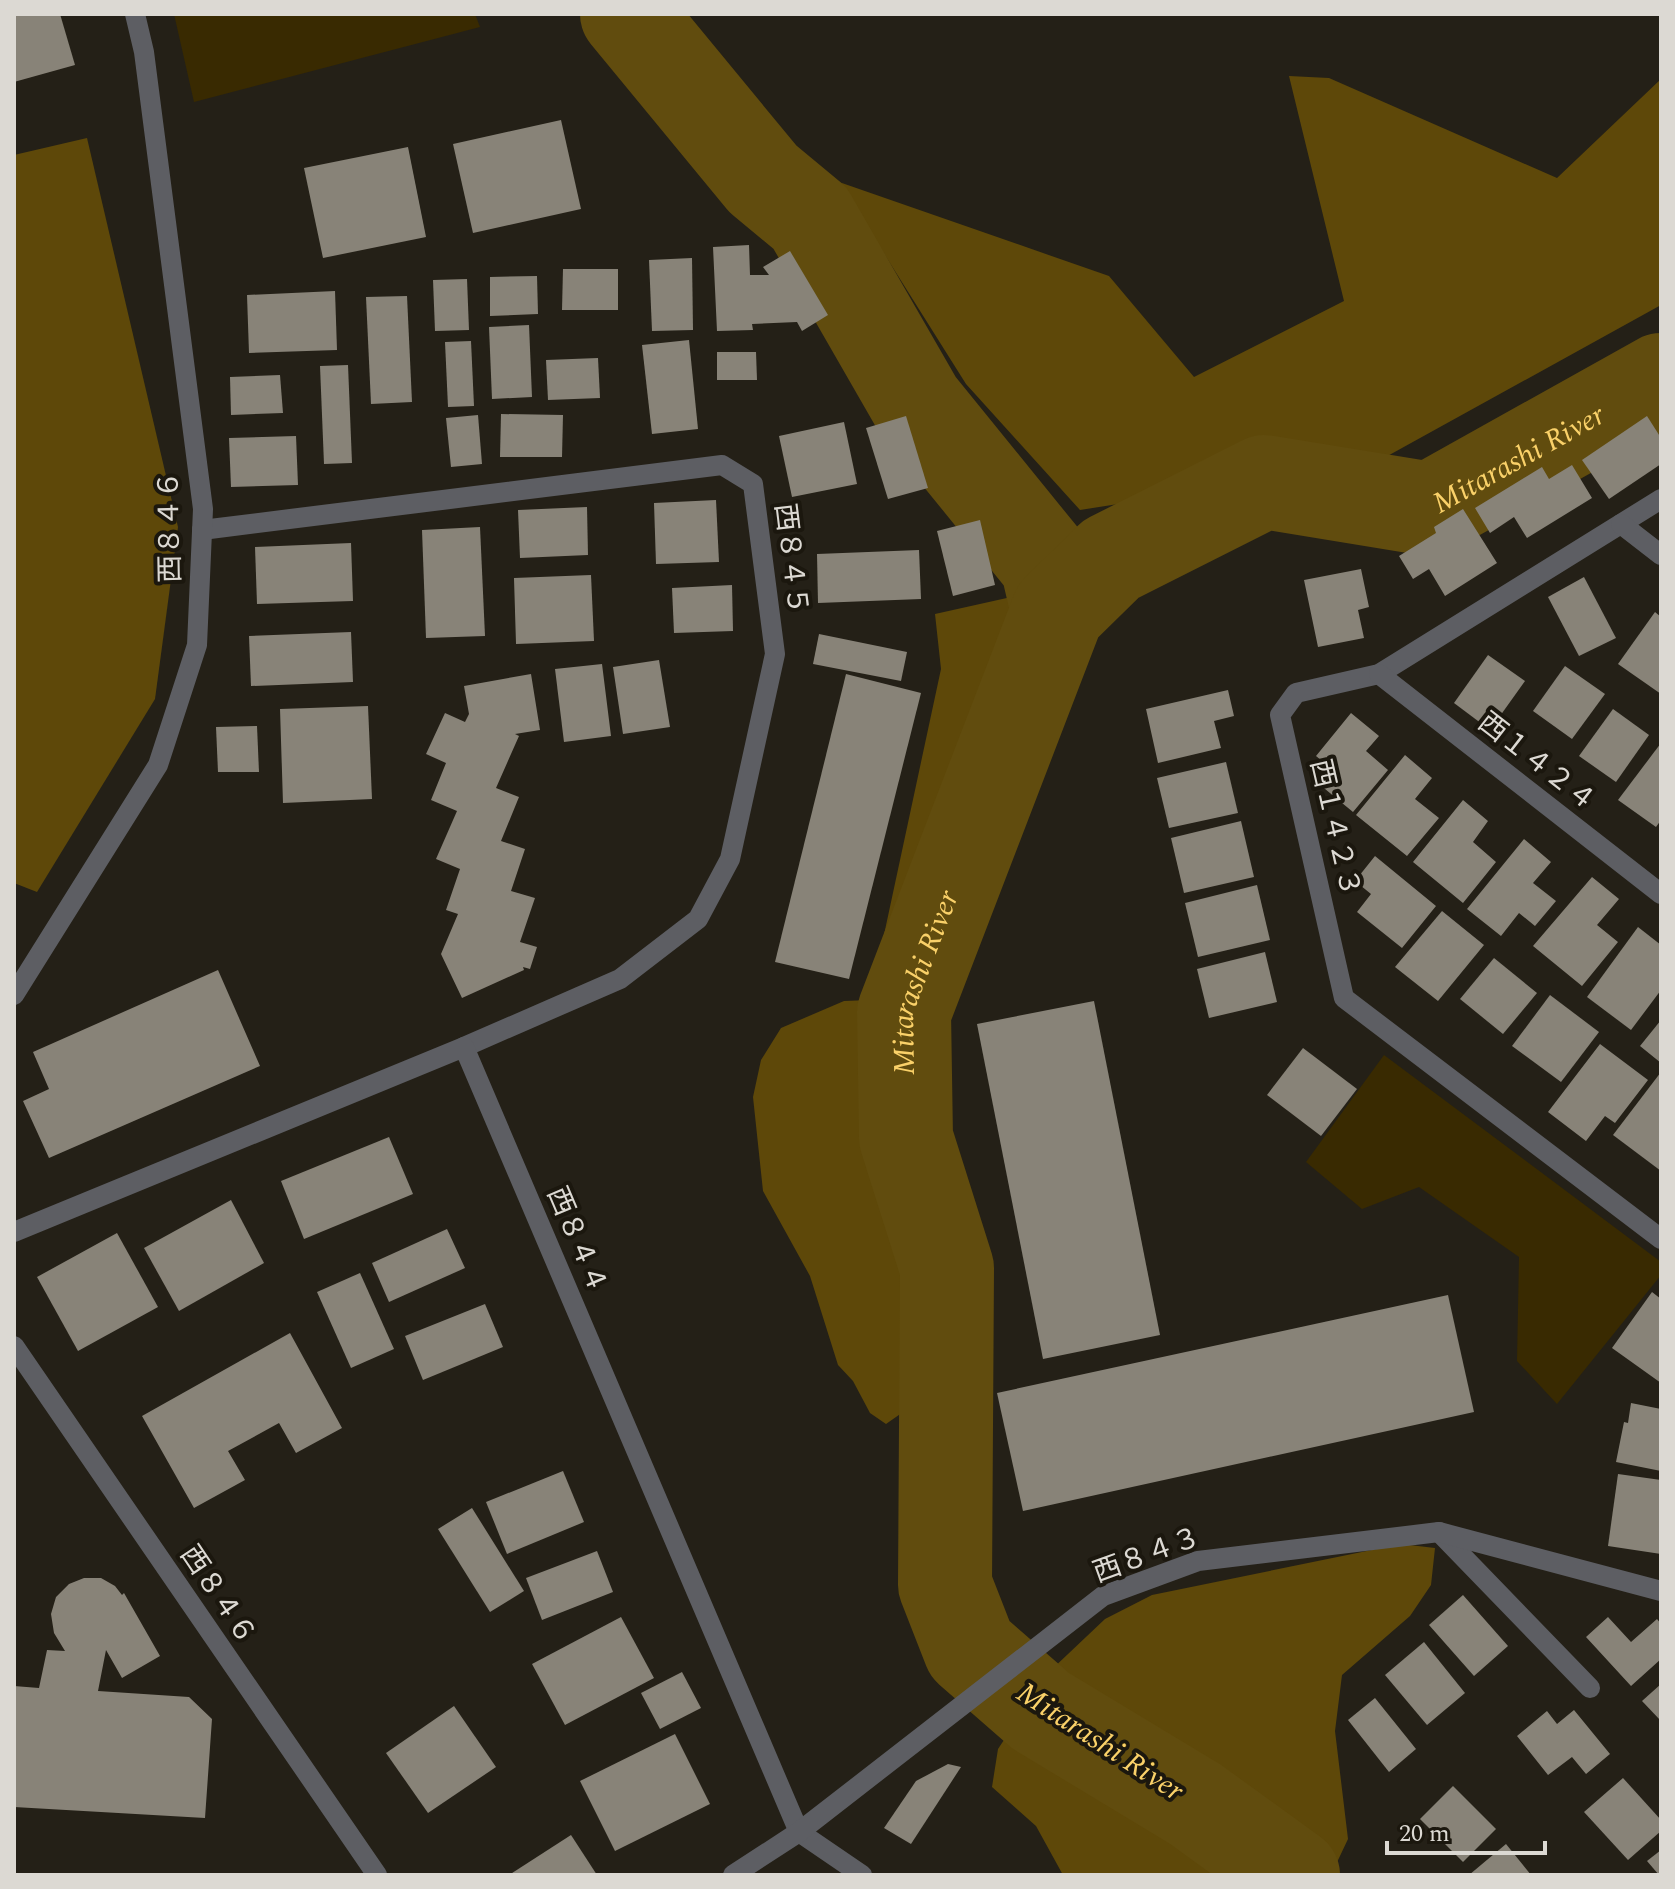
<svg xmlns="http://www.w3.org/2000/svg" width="1675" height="1889" viewBox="0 0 1675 1889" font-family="Spectral,'Noto Sans JP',serif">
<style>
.green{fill:#392a01}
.forest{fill:#5e4809}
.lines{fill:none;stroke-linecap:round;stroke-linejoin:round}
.river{stroke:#614c0e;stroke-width:94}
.building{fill:#888378}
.minor{stroke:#5d5e63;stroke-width:20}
.tertiary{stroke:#5d5e63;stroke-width:20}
.labels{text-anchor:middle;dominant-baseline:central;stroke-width:8;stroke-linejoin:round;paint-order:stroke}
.street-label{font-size:28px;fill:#dcd9d3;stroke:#1b170e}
.water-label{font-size:30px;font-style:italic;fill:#fad169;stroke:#1b170e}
</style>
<rect width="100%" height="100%" fill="#242017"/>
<!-- green -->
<g class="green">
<polygon points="174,14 475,14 480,27 194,102"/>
<polygon points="1384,1055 1661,1262 1661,1275 1557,1404 1517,1361 1519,1257 1419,1187 1362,1209 1306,1162"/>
</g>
<!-- forest -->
<g class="forest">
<polygon points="1289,76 1329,78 1557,178 1661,79 1661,305 1373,464 1080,510 966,384 839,182 1109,276 1194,377 1344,301"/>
<polygon points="87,138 178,527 155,699 37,892 14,883 14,155"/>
<polygon points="1034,592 1032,648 875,1052 885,1171 924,1316 916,1403 886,1424 870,1413 853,1381 838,1365 810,1276 763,1191 753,1097 761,1060 781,1028 844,1001 870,1000 941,669 935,614"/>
<polygon points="1401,1544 1435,1548 1431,1585 1410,1616 1342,1675 1335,1731 1348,1839 1331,1875 1063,1875 1036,1826 992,1787 998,1749 1049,1672 1105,1619 1152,1595"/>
</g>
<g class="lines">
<!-- river -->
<g class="river">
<polyline points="627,14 763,179 810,218 917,404 1047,564 1058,611"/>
<path id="s1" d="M1293 1875 1195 1804 1041 1711 970 1649 945 1585 947 1268 906 1138 904 1012 1058 611 1111 559 1264 482 1430 509 1661 380"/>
</g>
</g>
<!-- building -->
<g class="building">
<polygon points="14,14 60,14 75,65 14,82"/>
<polygon points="561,120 581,209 473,233 453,144"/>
<polygon points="408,147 426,237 323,258 304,168"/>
<polygon points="749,245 750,275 769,275 763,267 790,251 828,315 802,331 797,322 752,324 753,330 717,331 713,247"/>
<polygon points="692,258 693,330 652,331 649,260"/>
<polygon points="563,269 618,269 618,310 562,310"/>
<polygon points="537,276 538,314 490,316 490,277"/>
<polygon points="467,279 469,330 435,331 433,280"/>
<polygon points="335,291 337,350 249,353 247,295"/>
<polygon points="407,296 412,402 371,404 366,297"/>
<polygon points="529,325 532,397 492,399 489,327"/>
<polygon points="689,340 698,429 652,434 642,345"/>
<polygon points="471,341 474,406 448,407 445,342"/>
<polygon points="717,352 756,352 757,380 717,380"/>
<polygon points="598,358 600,398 548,400 546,360"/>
<polygon points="348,365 352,463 324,464 320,366"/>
<polygon points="280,375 283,413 231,415 230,377"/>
<polygon points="501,414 563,415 562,457 500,457"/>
<polygon points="478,415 482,464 451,467 446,418"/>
<polygon points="906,416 928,488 888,499 866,428"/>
<polygon points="1647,416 1661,438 1661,464 1609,499 1582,460"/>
<polygon points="844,422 857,484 792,497 779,436"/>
<polygon points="296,436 298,485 231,487 229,438"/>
<polygon points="1572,465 1592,498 1527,538 1514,517 1490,533 1475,508 1542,467 1549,479"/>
<polygon points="716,500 719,562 656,564 654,503"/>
<polygon points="587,507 588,555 520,558 518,510"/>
<polygon points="1463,509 1497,563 1445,596 1429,569 1413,579 1399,556 1436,533 1434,527"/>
<polygon points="980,520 995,585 953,596 937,531"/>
<polygon points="480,527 485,636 426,638 422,530"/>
<polygon points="351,543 353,601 257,604 255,547"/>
<polygon points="919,550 921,599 818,603 817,554"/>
<polygon points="1361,569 1369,607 1358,610 1364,638 1318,647 1304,580"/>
<polygon points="591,575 594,641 516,644 514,578"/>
<polygon points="1584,577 1616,638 1579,656 1548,597"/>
<polygon points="732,585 733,631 674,633 672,588"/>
<polygon points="1655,612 1661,617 1661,694 1618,664"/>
<polygon points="351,632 353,682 251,686 249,636"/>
<polygon points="819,634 907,652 901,681 813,664"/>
<polygon points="1488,655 1525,681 1490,730 1454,703"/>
<polygon points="659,660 670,727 623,734 613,667"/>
<polygon points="602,664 611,736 564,742 555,669"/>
<polygon points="1565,666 1605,694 1572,739 1533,711"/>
<polygon points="531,674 540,730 515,734 519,736 496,788 519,797 501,841 525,849 511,891 535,898 520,942 537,947 530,969 523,967 524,970 462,998 441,954 458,914 446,910 460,869 436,859 457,811 431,800 446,763 426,754 445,713 465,722 469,714 464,686"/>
<polygon points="846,674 921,693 849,979 775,962"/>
<polygon points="1228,690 1234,716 1214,721 1221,748 1158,763 1146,709"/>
<polygon points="368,706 372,799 283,803 280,709"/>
<polygon points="1613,709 1649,735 1616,782 1579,756"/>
<polygon points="1351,713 1379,736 1366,751 1388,770 1353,812 1319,784 1332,769 1316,756"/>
<polygon points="257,726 259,772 218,772 216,727"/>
<polygon points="1661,743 1661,820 1656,827 1618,800"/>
<polygon points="1405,755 1432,778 1415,799 1439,818 1407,856 1356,815"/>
<polygon points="1226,762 1238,813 1169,828 1157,778"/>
<polygon points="1463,800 1488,821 1473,842 1496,862 1463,903 1413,862"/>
<polygon points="1241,821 1254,877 1184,893 1171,838"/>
<polygon points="1524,839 1551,862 1533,883 1556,901 1535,926 1519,913 1501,936 1467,909"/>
<polygon points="1375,856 1436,906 1402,948 1357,912 1371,894 1355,881"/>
<polygon points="1592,877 1619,899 1597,925 1618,942 1582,986 1533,946"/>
<polygon points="1257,885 1270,940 1198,957 1185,903"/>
<polygon points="1442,911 1484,945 1438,1001 1395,967"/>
<polygon points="1638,927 1661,945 1661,990 1631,1030 1587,997"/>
<polygon points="1265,952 1277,1002 1209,1018 1197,969"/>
<polygon points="1494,958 1537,993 1503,1034 1460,999"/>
<polygon points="218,970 260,1066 49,1158 23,1101 49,1089 33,1052"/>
<polygon points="1550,995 1599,1032 1561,1082 1512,1046"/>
<polygon points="1094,1001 1160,1335 1043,1359 977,1024"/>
<polygon points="1661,1020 1661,1063 1640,1046"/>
<polygon points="1600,1044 1648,1080 1615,1123 1605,1116 1586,1141 1548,1112"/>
<polygon points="1303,1048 1357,1089 1321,1136 1267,1095"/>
<polygon points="1661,1072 1661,1171 1613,1135"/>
<polygon points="389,1137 413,1194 304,1239 281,1181"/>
<polygon points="231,1200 264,1263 179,1311 144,1248"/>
<polygon points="447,1229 465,1268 389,1302 372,1263"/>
<polygon points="117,1233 158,1307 78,1351 37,1277"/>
<polygon points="360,1273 394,1349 351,1368 317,1292"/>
<polygon points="1652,1292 1661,1299 1661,1383 1612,1348"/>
<polygon points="1448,1295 1474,1412 1023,1511 997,1393"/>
<polygon points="485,1304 503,1347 423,1380 405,1336"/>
<polygon points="290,1333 342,1428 296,1453 279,1423 228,1451 245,1480 194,1508 142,1416"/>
<polygon points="1631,1403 1661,1409 1661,1471 1616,1462 1624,1422 1628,1423"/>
<polygon points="563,1471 584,1522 507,1554 486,1502"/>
<polygon points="1618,1474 1661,1480 1661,1554 1608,1546"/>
<polygon points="472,1508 524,1591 490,1612 438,1529"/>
<polygon points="597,1551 613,1592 542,1620 526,1578"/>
<polygon points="84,1578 101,1578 115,1586 122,1595 124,1593 160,1656 122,1678 106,1650 98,1691 189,1697 212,1719 205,1818 14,1807 14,1686 39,1688 47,1650 65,1651 54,1633 51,1614 56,1597 69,1584"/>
<polygon points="1463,1595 1508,1646 1474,1676 1429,1625"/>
<polygon points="621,1617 654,1678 565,1725 532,1664"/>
<polygon points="1608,1617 1631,1642 1657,1619 1661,1624 1661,1659 1631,1686 1586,1637"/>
<polygon points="1424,1642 1465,1693 1427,1725 1385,1675"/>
<polygon points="682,1672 701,1708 660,1729 641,1693"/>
<polygon points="1661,1684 1661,1721 1642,1701"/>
<polygon points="1375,1698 1416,1749 1389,1772 1348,1720"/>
<polygon points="454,1706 496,1767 428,1813 386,1753"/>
<polygon points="1574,1710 1610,1754 1586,1774 1572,1757 1548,1775 1517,1736 1547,1711 1557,1724"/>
<polygon points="675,1734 710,1804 615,1851 580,1781"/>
<polygon points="948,1764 961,1767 911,1844 884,1828 916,1781"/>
<polygon points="1623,1778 1661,1820 1661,1831 1628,1860 1584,1812"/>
<polygon points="1453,1786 1496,1829 1463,1862 1420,1819"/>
<polygon points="571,1835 597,1875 509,1875"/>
<polygon points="1506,1844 1531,1875 1469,1875"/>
<polygon points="1661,1850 1661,1875 1659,1875 1647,1861"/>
</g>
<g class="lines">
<!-- minor -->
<g class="minor">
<polyline points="1661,499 1379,674 1296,693 1280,715 1344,998 1661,1239"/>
<polyline points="1621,524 1661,555"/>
<polyline points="202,530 722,465 753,484 775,654 730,859 698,919 620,979 464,1047"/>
<polyline points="1379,674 1661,894"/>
<polyline points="14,1232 464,1047 799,1832 862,1875"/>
<polyline points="14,1346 377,1875"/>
<polyline points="1439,1532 1590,1688"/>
<polyline points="733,1875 799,1832 1103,1596 1198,1561 1439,1532 1661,1591"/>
</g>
<!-- tertiary -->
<polyline class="tertiary" points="14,995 158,765 197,645 203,509 144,52 135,14"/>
</g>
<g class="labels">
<!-- street labels -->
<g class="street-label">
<text transform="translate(170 527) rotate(-91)">西８４６</text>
<text transform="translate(791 559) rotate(83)">西８４５</text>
<text transform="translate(1537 762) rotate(38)">西１４２４</text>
<text transform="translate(1335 828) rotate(77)">西１４２３</text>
<text transform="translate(577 1240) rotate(67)">西８４４</text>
<text transform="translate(1147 1555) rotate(-20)">西８４３</text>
<text transform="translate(218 1595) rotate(56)">西８４６</text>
</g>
<!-- water labels -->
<g class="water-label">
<text stroke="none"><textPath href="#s1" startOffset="1988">Mitarashi River</textPath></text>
<text stroke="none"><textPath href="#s1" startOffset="1076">Mitarashi River</textPath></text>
<text transform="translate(1100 1742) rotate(33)">Mitarashi River</text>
</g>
</g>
<!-- border -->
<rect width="1675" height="1889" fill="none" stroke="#dcd9d3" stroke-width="32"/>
<!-- scale -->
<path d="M1387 1841v12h158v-12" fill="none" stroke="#dcd9d3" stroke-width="4"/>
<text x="1399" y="1841" font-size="24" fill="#dcd9d3" stroke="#1b170e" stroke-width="6" paint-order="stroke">20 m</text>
</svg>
